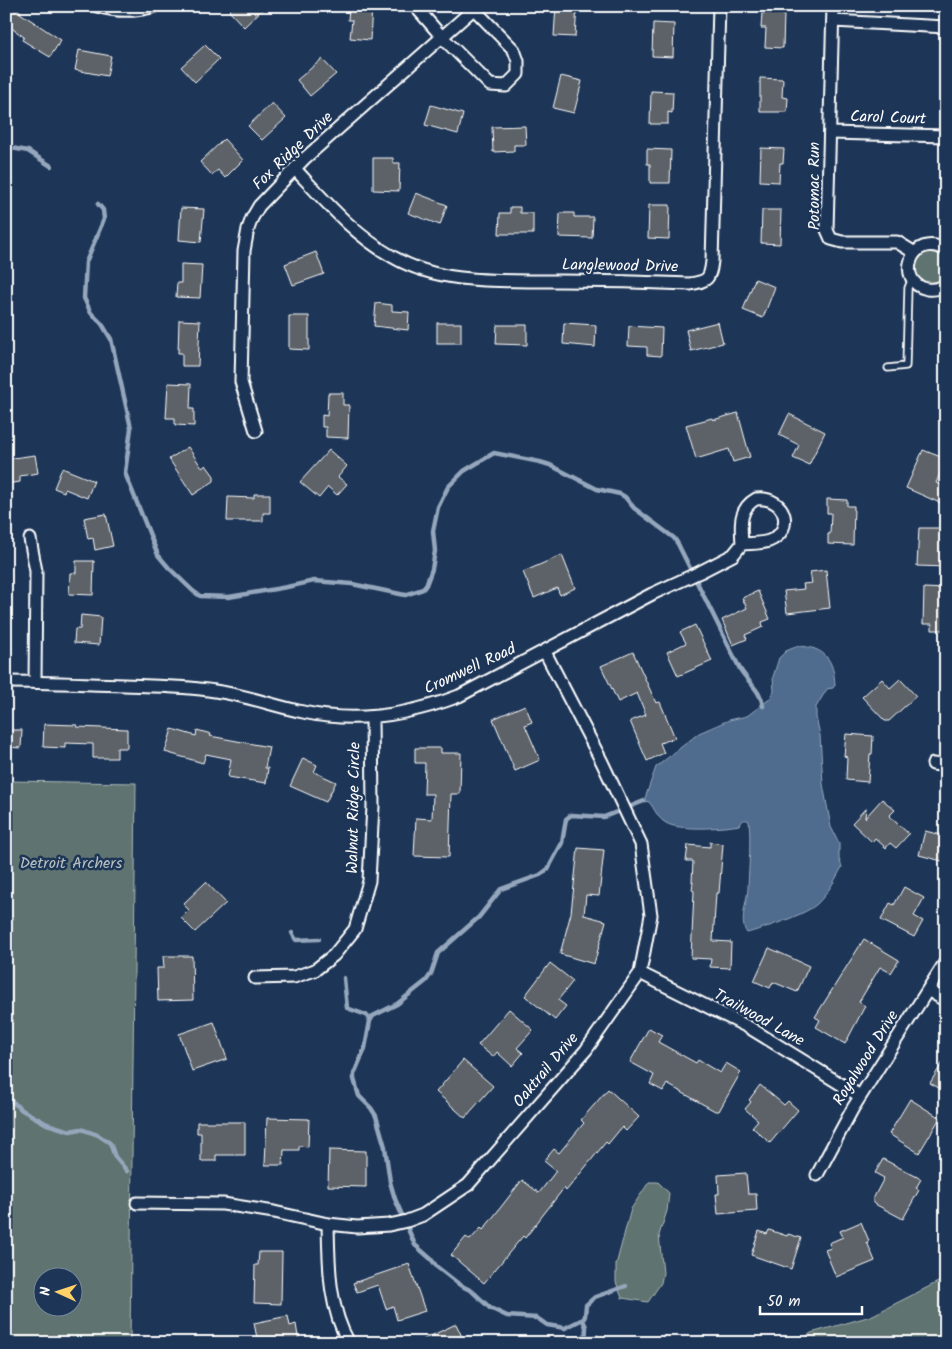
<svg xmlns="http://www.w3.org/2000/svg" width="952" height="1349" viewBox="0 0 952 1349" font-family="Kalam,sans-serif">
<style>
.green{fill:#5e736f;stroke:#aeb9b7;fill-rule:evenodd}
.water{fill:#4f6c8f;stroke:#95a7bc}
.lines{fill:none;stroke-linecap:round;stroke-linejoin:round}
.stream{stroke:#95a7bc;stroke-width:4.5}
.building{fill:#5b6267;stroke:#fff}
.lane-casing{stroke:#fff;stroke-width:9}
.street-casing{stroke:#fff;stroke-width:15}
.lane{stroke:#1d3557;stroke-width:5.5}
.street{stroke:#1d3557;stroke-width:11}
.labels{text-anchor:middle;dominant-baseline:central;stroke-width:5;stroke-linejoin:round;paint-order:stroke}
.street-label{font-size:16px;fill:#fff;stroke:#1d3557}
.park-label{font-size:16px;fill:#b7c0be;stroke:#1d3557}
</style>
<rect width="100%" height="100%" fill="#1d3557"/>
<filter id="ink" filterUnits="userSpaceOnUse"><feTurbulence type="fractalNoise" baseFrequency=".02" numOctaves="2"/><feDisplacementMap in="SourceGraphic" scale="10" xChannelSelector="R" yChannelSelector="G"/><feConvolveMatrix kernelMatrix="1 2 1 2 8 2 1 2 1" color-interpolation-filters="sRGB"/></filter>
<g filter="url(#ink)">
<!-- green -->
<g class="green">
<circle cx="931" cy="267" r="16"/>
<path d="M6 781 136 783 130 1343H6ZM42 1276H72V1306H42Z"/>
<polygon points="649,1182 658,1182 669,1193 667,1211 659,1235 663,1273 661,1283 648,1302 622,1298 616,1282 616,1265 631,1209"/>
<polygon points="946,1278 946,1343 797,1343 811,1333 871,1316"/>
<polygon points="598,1335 602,1343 570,1343 574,1337"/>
</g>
<!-- water -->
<path class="water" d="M798 646C825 647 834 660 835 685L833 688 827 689 816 707V717L820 735 823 784 831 827 839 843V859L842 867C835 880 828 893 818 903 808 914 762 929 747 933 738 921 748 900 748 887 749 865 751 842 749 821 744 818 742 821 739 825 725 828 678 831 666 823 657 818 655 809 649 802L644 801 656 767 699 733 729 720 747 716 771 698 774 691 773 677 779 658 786 651Z"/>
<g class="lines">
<!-- stream -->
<g class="stream">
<polyline points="6,147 28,151 51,166"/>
<path d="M98 204 103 210 104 219 86 262 84 298 91 313 102 324 111 339 131 428 125 473 158 555 169 568 193 591 200 596 229 597 287 587 314 581 352 584 405 595 423 589 426 585 432 569 435 551 433 531 438 507 448 487 464 471 494 453 540 462 550 465 597 489 620 494 625 497 634 508 674 538 678 544 740 669C748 682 761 691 763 706"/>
<polyline points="292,933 296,940 319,939"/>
<polyline points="344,978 347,1008 366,1015 370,1020"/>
<polyline points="6,1096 22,1110 47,1124 70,1131 81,1129 98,1135 110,1143 115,1157 127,1171"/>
<polyline points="583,1320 581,1320 565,1328 547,1325 537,1318 507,1316 490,1308 472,1291 460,1285 437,1267 431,1259 415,1245 395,1199 390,1182 385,1147 376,1116 371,1108 359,1096 354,1079 354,1074 365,1048 370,1021 373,1016 397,1004 426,981 431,974 438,953 479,917 501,889 540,875 548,869 562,843 566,819 571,815 604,817 644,801"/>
<polyline points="585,1343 586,1327 583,1320 585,1316 586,1305 595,1297 626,1286"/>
</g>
</g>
<!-- building -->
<g class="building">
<polygon points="6,6 14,6 21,12 20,13 61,40 50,57 22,40 24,37 6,24"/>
<polygon points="234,6 266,6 244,27 229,11"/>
<polygon points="349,6 372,6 370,40 350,38 352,20 348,20"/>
<polygon points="556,6 577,6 575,37 554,36"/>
<polygon points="762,13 784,14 783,48 765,47 766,28 761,28"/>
<polygon points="653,23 674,24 673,57 652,56"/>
<polygon points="205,45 219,59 195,82 181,67"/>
<polygon points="79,50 111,56 107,76 75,70"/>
<polygon points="322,59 336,74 310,96 297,80"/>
<polygon points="561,76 582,81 574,113 553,108"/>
<polygon points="760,78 783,79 782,97 788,98 787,112 760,112"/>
<polygon points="651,91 673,92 672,113 668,112 668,124 650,124"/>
<polygon points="272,103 286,118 262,140 248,126"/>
<polygon points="431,105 463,114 458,134 425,125"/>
<polygon points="525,126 526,145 514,145 514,151 493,152 492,127"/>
<polygon points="224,139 243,160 225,178 218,170 212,175 200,162"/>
<polygon points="761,148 784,149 783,163 780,163 779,182 760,181"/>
<polygon points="647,149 671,150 670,183 650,183 650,164 647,164"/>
<polygon points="373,158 393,158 393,163 400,163 399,191 373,190"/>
<polygon points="416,193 447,205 440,225 408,213"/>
<polygon points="649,205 670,205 669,239 648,238"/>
<polygon points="510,207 520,207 520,213 533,213 533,234 499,234 500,213 510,213"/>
<polygon points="181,208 204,209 201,242 179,240"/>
<polygon points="762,210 781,210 780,244 761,243"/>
<polygon points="560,213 574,213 574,217 593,217 592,238 559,237"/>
<polygon points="316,252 324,274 293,285 285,264"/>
<polygon points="181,264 202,265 200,298 176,297 177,283 181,283"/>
<polygon points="755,279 775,287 763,318 743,310"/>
<polygon points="376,303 392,305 392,311 409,312 408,330 374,326"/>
<polygon points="289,316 309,316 309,350 289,349"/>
<polygon points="179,320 200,321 198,366 182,366 182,353 178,353"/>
<polygon points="718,322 723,343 691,351 686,330"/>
<rect x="437" y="323" width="24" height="20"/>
<polygon points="564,323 596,325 595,347 563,344"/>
<polygon points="497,325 527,325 527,345 496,344"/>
<polygon points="629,326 662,328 661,356 647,355 647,347 628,346"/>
<polygon points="168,383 191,384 190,409 194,409 194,426 175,425 175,418 166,418"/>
<polygon points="328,393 343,393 343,405 349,405 348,438 326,437 326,427 322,427 322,415 327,416"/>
<polygon points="738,413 750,457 733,462 729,449 696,459 686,425 712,418 713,420"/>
<polygon points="789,414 825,432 809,465 793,458 799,445 779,435"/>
<polygon points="188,447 202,468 206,465 214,476 214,481 193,495 169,459"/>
<polygon points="329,450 347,466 338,477 347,484 337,495 328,487 319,498 300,482"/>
<polygon points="923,450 946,459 936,483 946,487 940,503 906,488"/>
<polygon points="35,455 38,473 20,476 20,482 6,484 6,459"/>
<polygon points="62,468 94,481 87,498 65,489 64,492 54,488"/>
<polygon points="254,494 270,494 270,513 263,513 263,521 227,521 228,497 254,498"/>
<polygon points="827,499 847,500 847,506 854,506 853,545 828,544 828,534 830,534 831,513 827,513"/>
<polygon points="106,514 113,546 95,550 93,538 88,539 84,518"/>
<polygon points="919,528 946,528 946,567 917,566"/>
<polygon points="562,555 575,588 560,595 557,588 534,598 523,572"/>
<polygon points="76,561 94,561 93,595 69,594 70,573 76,573"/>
<polygon points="826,570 830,608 787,613 784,591 804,589 803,584 812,583 810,572"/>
<polygon points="924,588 946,589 946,630 932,630 932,624 923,624"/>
<polygon points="758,591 770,619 762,622 763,627 745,635 747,639 733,645 722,620 747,608 742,598"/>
<polygon points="81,615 101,617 99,645 74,643 75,629 80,629"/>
<polygon points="695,625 712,661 678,676 667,652 686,643 680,632"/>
<polygon points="633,652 656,703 660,702 675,738 660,743 664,753 647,761 630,721 646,715 637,693 618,702 601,666"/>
<polygon points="882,679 890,688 900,679 916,696 889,721 885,721 862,697"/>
<polygon points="525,705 532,722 525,725 540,760 515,771 493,719"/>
<polygon points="44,724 77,725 77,727 127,729 127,748 117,748 117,758 93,758 93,744 65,743 65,748 43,747"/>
<polygon points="172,729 196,736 197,730 211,734 210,736 269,747 265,768 268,768 266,783 228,777 231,759 206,754 203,763 165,752"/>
<polygon points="6,730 22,730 21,748 6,747"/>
<polygon points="846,734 873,736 872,754 870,754 868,782 846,780 847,757 844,756"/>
<polygon points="415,748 441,748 441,753 461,753 460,794 451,794 449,857 414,856 416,818 432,819 433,794 424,794 425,763 415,763"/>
<polygon points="303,758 317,765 314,772 336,782 326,802 290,786"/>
<polygon points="882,799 895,810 889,816 909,834 896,848 890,843 886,848 875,838 872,842 852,823 866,808 865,818"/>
<polygon points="925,831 946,836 946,862 919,855"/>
<polygon points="710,842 723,844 719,893 716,893 713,941 731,942 730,968 710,967 711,959 691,958 694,891 692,890 693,882 692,882 693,861 686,861 688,845 710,847"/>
<polygon points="578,848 604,850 599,896 586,895 584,915 606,921 594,964 560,954 571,913"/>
<polygon points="206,882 226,903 195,932 181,918 189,910 183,904"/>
<polygon points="904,887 924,898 914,916 923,921 914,937 881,920 890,903 894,905"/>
<polygon points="864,939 899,960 891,973 880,967 859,1002 865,1006 845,1044 816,1027 820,1020 815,1017"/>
<polygon points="769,948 809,966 797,992 773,982 770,988 754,981"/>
<polygon points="163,956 192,956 193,1000 158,1001 157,968 164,968"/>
<polygon points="550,963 573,981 558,1000 566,1006 555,1020 525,996"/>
<polygon points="509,1009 533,1030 517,1048 523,1053 512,1066 497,1052 493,1057 478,1045"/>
<polygon points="214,1022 227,1059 192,1071 179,1034"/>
<polygon points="649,1028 662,1035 658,1042 696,1063 698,1060 720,1073 726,1063 741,1072 719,1111 715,1111 667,1084 663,1091 650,1084 654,1075 630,1062"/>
<polygon points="946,1057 946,1092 930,1083"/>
<polygon points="463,1060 493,1086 465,1118 436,1092"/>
<polygon points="760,1085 784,1105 788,1101 798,1110 770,1143 752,1127 758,1120 745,1109 751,1102 749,1100"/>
<polygon points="608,1089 639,1117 626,1131 622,1127 608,1144 606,1142 566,1191 564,1188 525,1238 523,1236 484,1283 451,1255 466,1237 470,1240 481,1228 483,1230 522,1180 539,1193 556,1171 544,1161 554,1149 559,1153 584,1123 581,1120"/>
<polygon points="910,1099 940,1118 919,1153 889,1134"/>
<polygon points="267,1118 309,1119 308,1147 299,1146 299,1150 284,1150 283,1165 265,1165"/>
<polygon points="197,1122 245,1122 245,1155 216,1155 216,1161 201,1161 201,1133 197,1133"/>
<polygon points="329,1150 366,1151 366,1187 328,1186"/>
<polygon points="883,1159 921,1179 916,1188 919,1190 903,1219 873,1203 873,1199 884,1178 875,1173"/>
<polygon points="746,1173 748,1194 756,1194 757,1211 718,1214 716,1194 719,1194 718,1175"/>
<polygon points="861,1222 869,1241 867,1242 875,1261 836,1277 825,1250 831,1248 829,1243 843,1237 840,1231"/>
<polygon points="769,1230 787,1236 788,1234 801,1238 791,1269 751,1255 759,1231 767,1234"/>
<polygon points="259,1252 282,1252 281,1304 254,1303 255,1265 258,1265"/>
<polygon points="409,1264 425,1311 397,1320 393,1306 386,1309 378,1285 357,1292 353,1283"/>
<polygon points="288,1316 290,1326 296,1324 299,1343 258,1343 254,1323"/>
<polygon points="456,1324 465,1343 416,1343"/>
</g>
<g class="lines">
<defs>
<polyline id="lane" points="888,368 906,366 908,288 912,278"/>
<g id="street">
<path d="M97 6C117 12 135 12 155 6"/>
<polyline points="415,6 442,37 490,85 506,86 518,74 518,61 514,50 474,9"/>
<polyline points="833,6 827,230 831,239 842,242 897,242 915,253"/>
<polyline points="833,21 946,27"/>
<polyline points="830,133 946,136"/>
<path d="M295 169C325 201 354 235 393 257 443 286 505 280 561 281 604 281 647 282 690 284 708 281 710 279 712 261L719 6"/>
<path d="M946 250C910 230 895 283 927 289 934 290 940 289 946 284"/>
<polyline points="256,431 241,382 244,251 248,229 252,218 259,206 304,159 477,6"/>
<polyline points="30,539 36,571 35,682"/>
<path d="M6 682C45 682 85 684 124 685 154 686 185 686 215 691 245 695 274 706 303 712 357 724 409 715 459 696L652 594 700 572 733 555 742 544C750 543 761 544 769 541 795 531 787 496 756 499 738 509 741 526 742 544"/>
<polyline points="933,764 946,766"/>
<polyline points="640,973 750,1028 860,1096"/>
<polyline points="255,978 294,977 315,970 334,955 355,929 369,881 373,806 372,718"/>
<polyline points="928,990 946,1001"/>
<polyline points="817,1175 853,1108 946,961"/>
<polyline points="137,1203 223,1204 274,1212 328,1224 357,1227 389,1225 407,1221 423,1215 468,1185 586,1050 640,973 651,915 641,844 602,762 545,652"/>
<path d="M328 1224C329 1265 328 1306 349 1343"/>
</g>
</defs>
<!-- lane casing -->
<use href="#lane" class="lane-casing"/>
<!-- street casing -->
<use href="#street" class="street-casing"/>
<!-- lane -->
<use href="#lane" class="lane"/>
<!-- street -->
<use href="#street" class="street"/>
</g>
</g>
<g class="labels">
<!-- street labels -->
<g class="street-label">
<text transform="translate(888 118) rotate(2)">Carol Court</text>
<text transform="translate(293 151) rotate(-44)">Fox Ridge Drive</text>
<text transform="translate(814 186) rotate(-90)">Potomac Run</text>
<text transform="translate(620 266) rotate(1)">Langlewood Drive</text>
<text transform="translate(470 669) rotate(-25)">Cromwell Road</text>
<text transform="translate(354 808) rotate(-89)">Walnut Ridge Circle</text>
<text transform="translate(759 1018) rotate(29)">Trailwood Lane</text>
<text transform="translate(866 1058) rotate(-58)">Royalwood Drive</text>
<text transform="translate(546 1070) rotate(-50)">Oaktrail Drive</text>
</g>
<!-- park labels -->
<g class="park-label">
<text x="71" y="863">Detroit Archers</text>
</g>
</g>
<!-- margin -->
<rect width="952" height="1349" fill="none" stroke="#1d3557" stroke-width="25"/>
<rect x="12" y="12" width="927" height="1324" fill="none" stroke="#fff" stroke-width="2" filter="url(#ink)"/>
<!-- north arrow -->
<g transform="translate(58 1292) rotate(273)"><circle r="24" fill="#1d3557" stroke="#77869a"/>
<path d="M0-4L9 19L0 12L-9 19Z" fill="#ffd166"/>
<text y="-8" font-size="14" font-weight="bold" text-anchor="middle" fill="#ffffff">N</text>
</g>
<!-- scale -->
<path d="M760 1306v8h102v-8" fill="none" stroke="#ffffff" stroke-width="2.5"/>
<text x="767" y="1306" font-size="15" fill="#ffffff" stroke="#1d3557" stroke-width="4" paint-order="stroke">50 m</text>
</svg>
